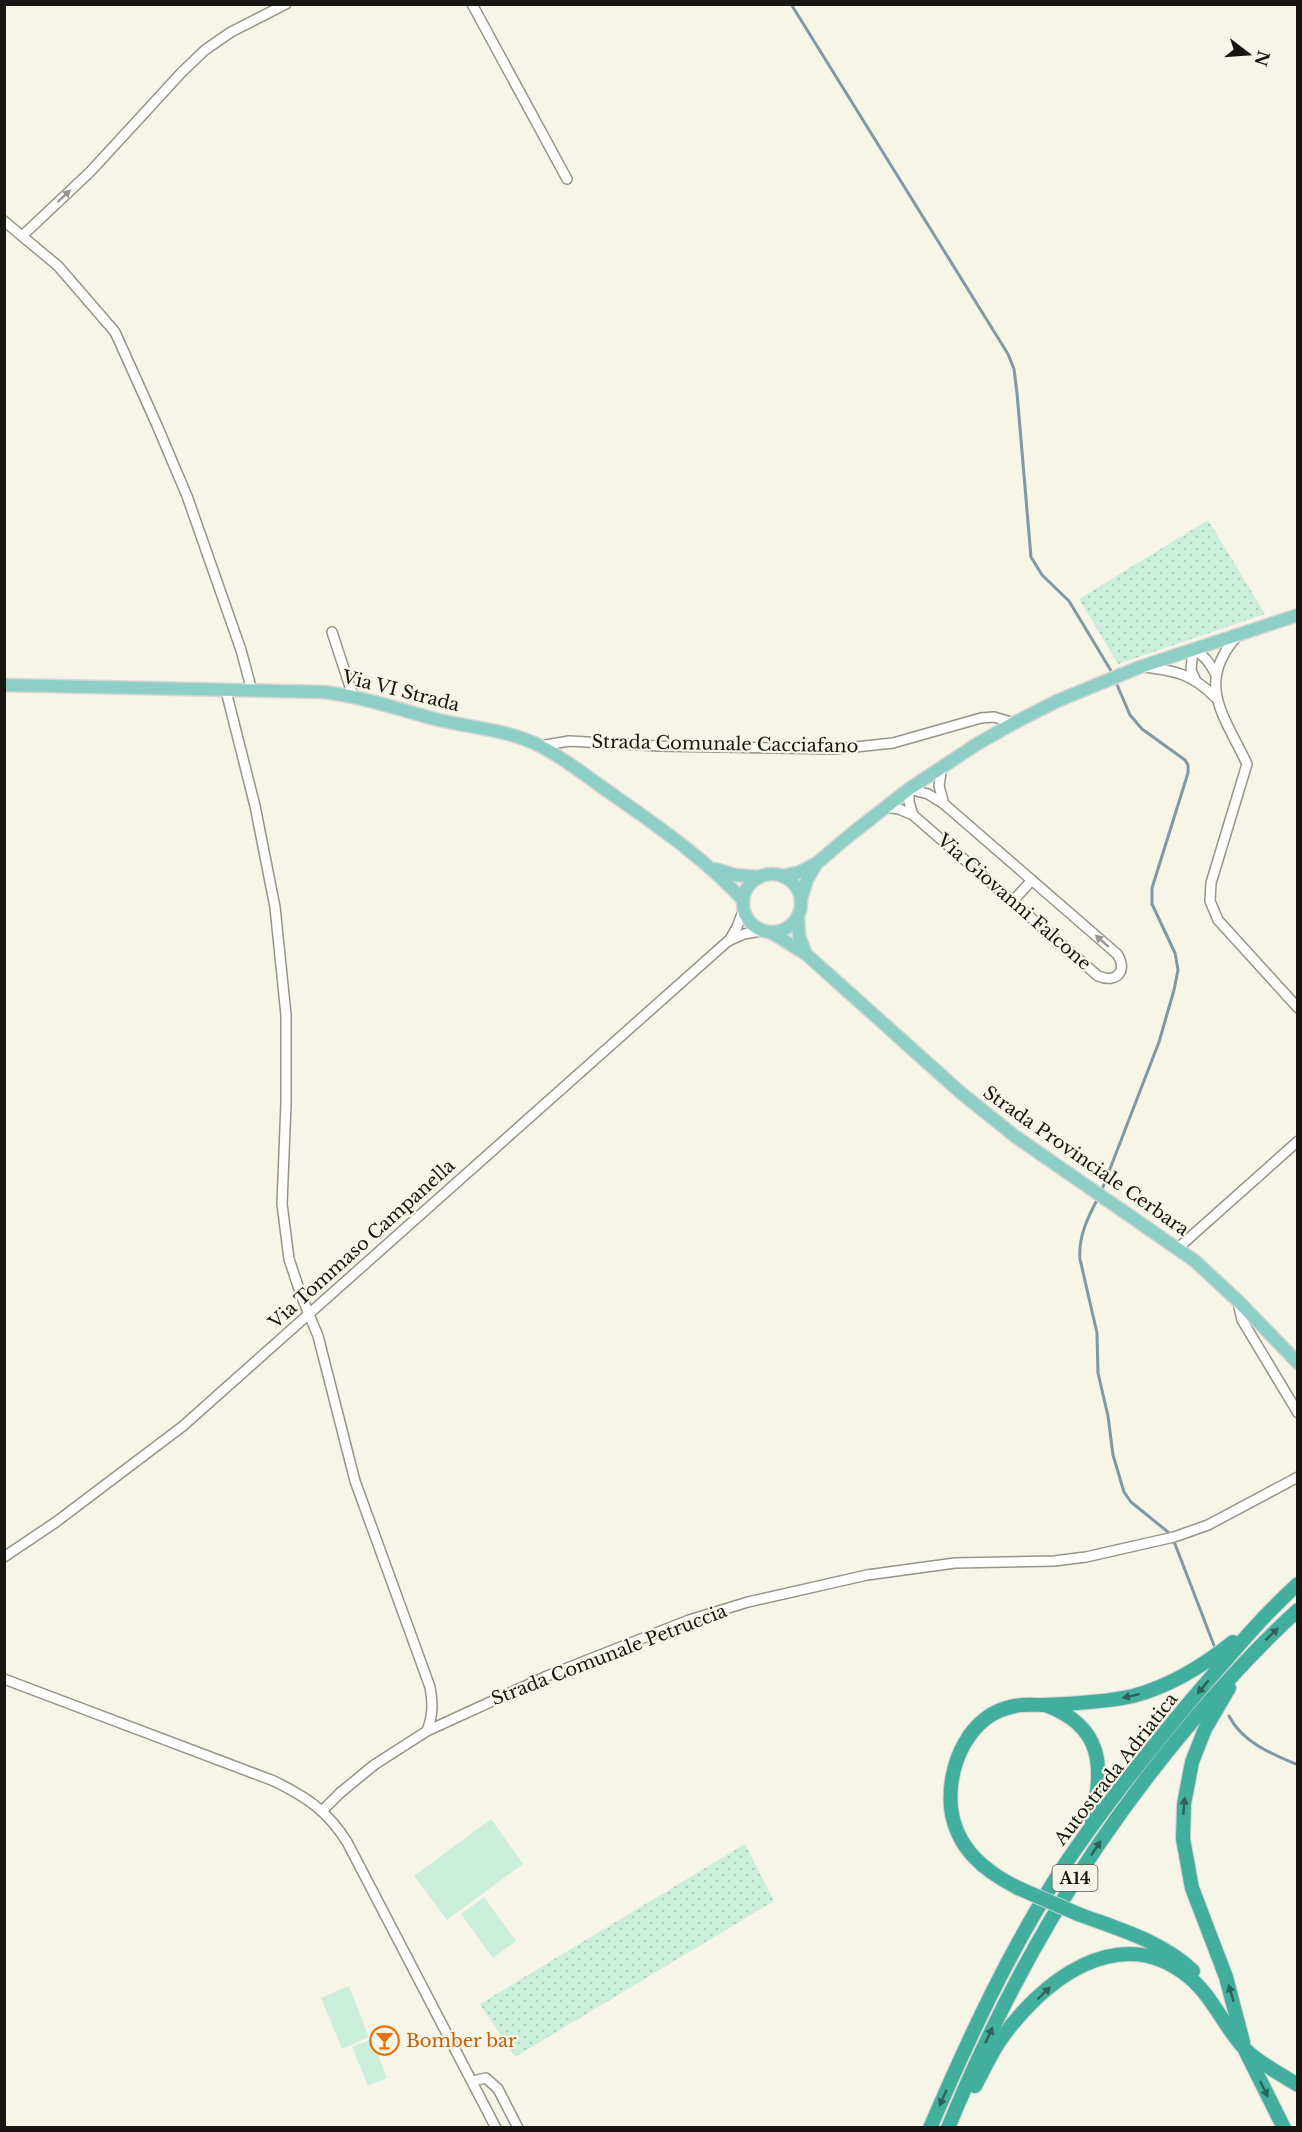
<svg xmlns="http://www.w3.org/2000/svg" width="1302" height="2132" viewBox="0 0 1302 2132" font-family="'Libre Baskerville',serif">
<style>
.garden{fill:url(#garden-dots)}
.pitch{fill:#cbefdc}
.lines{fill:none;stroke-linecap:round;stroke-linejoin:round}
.stream{stroke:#8198a6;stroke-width:3}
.minor-casing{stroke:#979489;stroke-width:12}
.major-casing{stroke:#d5d5d4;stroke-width:15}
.highway-casing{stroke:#d5d5d4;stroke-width:16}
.minor{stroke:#fff;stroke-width:9}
.major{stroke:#8ecfc5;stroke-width:12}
.highway{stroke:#42af9e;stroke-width:14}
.highway-bridge-casing{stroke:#d5d5d4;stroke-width:16;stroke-linecap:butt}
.highway-bridge{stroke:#42af9e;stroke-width:14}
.oneway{fill:#979694}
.oneway2{fill:#2c6258}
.labels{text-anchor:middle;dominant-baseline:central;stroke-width:4.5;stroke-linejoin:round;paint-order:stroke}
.shield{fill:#f7f4e8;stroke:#5a5952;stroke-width:1.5}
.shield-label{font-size:16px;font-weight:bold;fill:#171612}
.street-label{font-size:18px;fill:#171612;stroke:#f7f4e8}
.food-label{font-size:18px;fill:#c56008;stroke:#f7f4e8;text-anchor:start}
</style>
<defs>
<pattern id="garden-dots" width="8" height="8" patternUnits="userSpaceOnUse" patternTransform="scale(1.5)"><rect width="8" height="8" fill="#cbefdc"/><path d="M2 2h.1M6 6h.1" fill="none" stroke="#aeccbc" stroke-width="1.8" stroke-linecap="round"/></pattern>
</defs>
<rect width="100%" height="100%" fill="#f7f4e8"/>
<!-- garden -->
<g class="garden">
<polygon points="1208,520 1265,614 1118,664 1079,599"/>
<polygon points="745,1844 774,1901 515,2057 480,2004"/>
</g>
<!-- pitch -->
<g class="pitch">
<polygon points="491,1819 523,1864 447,1920 414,1876"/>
<polygon points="484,1897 516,1941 493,1958 461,1914"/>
<polygon points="349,1986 369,2037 342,2049 321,1998"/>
<polygon points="372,2039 387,2078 368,2086 352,2047"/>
</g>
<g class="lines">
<!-- stream -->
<g class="stream">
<polyline points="791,4 1008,354 1014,369 1017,393 1031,557 1042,575 1069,601 1113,674"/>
<polyline points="1101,1192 1159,1042 1174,990 1178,970 1175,953 1152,904 1152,888 1188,773 1188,765 1185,760 1142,729 1130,715 1115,680"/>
<path d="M1098 1198C1088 1217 1078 1237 1080 1259L1097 1333 1098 1373 1108 1416 1113 1455 1124 1492 1131 1502 1168 1532 1175 1544 1215 1648"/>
<path d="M1229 1716C1242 1742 1272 1754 1298 1765"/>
</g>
<defs>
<g id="minor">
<polyline points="472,4 567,179"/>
<polyline points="4,221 58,266 115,332 156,423 187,496 241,650 252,691"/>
<polyline points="22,236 90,172 182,72 205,50 231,32 286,4"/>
<polyline points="332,632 353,696"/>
<path d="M1237 636C1195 684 1224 715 1247 764L1211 883 1210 901 1218 920 1298 1008"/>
<path d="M1144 667C1177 671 1192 674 1216 698"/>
<path d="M1195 679 1191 670 1193 649C1204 655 1209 662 1215 673"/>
<path d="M226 691 255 806 275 907 286 1015V1103L282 1204 289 1259 301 1295 318 1336 355 1481 430 1687C433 1703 433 1715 427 1731"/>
<polyline points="540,746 569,741 659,746 836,749 893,743 981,718 994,717 1014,723"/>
<polyline points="942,766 939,786 944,804"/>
<path d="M884 807 899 809 913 815 1098 976C1117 984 1128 970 1117 954L944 804 928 794 909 789V802L913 815"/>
<polyline points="1013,901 1032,880"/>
<polyline points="729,941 737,927 743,911"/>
<polyline points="1178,1248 1298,1141"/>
<polyline points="1238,1302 1242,1320 1298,1413"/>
<polyline points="4,1557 56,1522 183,1426 728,941 744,934 761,931"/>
<path d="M4 1679 274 1781C306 1797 327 1810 347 1842L496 2128"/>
<polyline points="323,1810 340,1793 374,1765 427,1731 547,1676 689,1620 748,1602 867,1575 955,1563 1054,1561 1086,1557 1174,1537 1208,1525 1298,1477"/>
<polyline points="473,2081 486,2078 498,2089 518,2128"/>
</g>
<g id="major">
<path d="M4 685 324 692C364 697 401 710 439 720 473 728 509 730 540 746 564 758 586 776 609 792 656 825 703 857 743 900"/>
<polyline points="715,869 735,875 759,877"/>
<circle cx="772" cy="903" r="29"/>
<polyline points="782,876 800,872 817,863 850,835 909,789 977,744 1014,723 1057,701 1140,667 1298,615"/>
<polyline points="801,899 807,880 816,864"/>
<polyline points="798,917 799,936 806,954"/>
<polyline points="772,933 806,954 960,1092 1016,1137 1195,1261 1238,1301 1298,1363"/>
</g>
<g id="highway">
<polyline points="1229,1688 1205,1729 1192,1762 1184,1804 1183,1839 1192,1888 1226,1977 1243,2042"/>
<path d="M1045 1705C1104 1726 1104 1768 1092 1821"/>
<path d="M1018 1888C984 1871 956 1848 951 1808 947 1765 969 1714 1015 1706 1024 1704 1033 1705 1042 1705 1070 1704 1106 1702 1133 1696 1171 1686 1203 1666 1233 1642"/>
<path d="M1078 1914C1118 1929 1162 1941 1193 1971"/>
<polyline points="1246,2052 1284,2128"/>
<path d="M975 2086C983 2071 990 2056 999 2042 1040 1982 1119 1919 1189 1977 1213 1997 1224 2027 1245 2049 1256 2061 1283 2076 1298 2085"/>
<path d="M930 2128C968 2040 1008 1953 1060 1872 1100 1811 1146 1754 1193 1698 1227 1659 1259 1619 1298 1584"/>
<path d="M948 2128C1009 1980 1083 1852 1185 1730 1220 1688 1257 1647 1298 1610"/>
</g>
</defs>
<!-- minor casing -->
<use href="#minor" class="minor-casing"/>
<!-- major casing -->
<use href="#major" class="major-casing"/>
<!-- highway casing -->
<use href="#highway" class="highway-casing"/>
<!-- minor -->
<use href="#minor" class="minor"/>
<!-- major -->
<use href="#major" class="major"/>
<!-- highway -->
<use href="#highway" class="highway"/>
<defs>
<polyline id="highway-bridge" points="1018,1888 1078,1914"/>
</defs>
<!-- highway-bridge casing -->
<use href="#highway-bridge" class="highway-bridge-casing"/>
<!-- highway-bridge -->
<use href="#highway-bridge" class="highway-bridge"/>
</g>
<!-- one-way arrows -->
<defs><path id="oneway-solid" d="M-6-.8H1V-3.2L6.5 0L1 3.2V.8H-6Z" transform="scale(1.5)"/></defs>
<g class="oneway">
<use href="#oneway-solid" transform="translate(64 196) rotate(-44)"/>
<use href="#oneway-solid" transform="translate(1102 941) rotate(-139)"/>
</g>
<g class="oneway2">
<use href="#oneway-solid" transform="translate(1272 1634) rotate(-44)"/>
<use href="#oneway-solid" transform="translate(1203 1687) rotate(130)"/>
<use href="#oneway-solid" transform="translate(1131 1696) rotate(167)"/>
<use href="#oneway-solid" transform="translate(1184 1806) rotate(-86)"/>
<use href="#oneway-solid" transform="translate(1096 1848) rotate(-56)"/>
<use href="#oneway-solid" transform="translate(1044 1993) rotate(-44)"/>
<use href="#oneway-solid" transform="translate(1231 1993) rotate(-106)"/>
<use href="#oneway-solid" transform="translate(989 2035) rotate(-65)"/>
<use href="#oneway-solid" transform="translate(1264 2089) rotate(64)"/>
<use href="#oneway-solid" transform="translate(943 2098) rotate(114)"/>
</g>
<!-- icons -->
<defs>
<symbol id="bar-ring" viewBox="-11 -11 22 22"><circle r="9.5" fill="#f7f4e8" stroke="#e8710a" stroke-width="1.5"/><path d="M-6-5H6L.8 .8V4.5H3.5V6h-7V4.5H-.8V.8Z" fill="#e8710a"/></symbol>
</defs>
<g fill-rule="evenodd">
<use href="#bar-ring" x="368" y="2024" width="33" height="33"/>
</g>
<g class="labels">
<!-- shield labels -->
<rect class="shield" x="1052.5" y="1865" width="45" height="26" rx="4.5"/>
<g class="shield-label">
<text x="1075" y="1878">A14</text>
</g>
<!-- street labels -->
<g class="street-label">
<text transform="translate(401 691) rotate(14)">Via VI Strada</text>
<text transform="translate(725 744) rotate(1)">Strada Comunale Cacciafano</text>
<text transform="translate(1014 902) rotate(41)">Via Giovanni Falcone</text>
<text transform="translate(1086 1161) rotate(35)">Strada Provinciale Cerbara</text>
<text transform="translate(362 1244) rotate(-42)">Via Tommaso Campanella</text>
<text transform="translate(609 1655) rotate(-21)">Strada Comunale Petruccia</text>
<text transform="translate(1116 1769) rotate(-52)">Autostrada Adriatica</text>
</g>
<!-- food labels -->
<g class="food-label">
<text x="406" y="2041">Bomber bar</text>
</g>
</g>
<!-- border -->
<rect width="1302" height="2132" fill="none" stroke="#171612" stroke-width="12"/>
<!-- north arrow -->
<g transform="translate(1248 54) rotate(107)" stroke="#f7f4e8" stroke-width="4.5" paint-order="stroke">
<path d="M0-4.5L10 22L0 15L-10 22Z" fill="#171612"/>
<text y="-9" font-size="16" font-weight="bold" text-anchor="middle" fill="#171612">N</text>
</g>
</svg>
